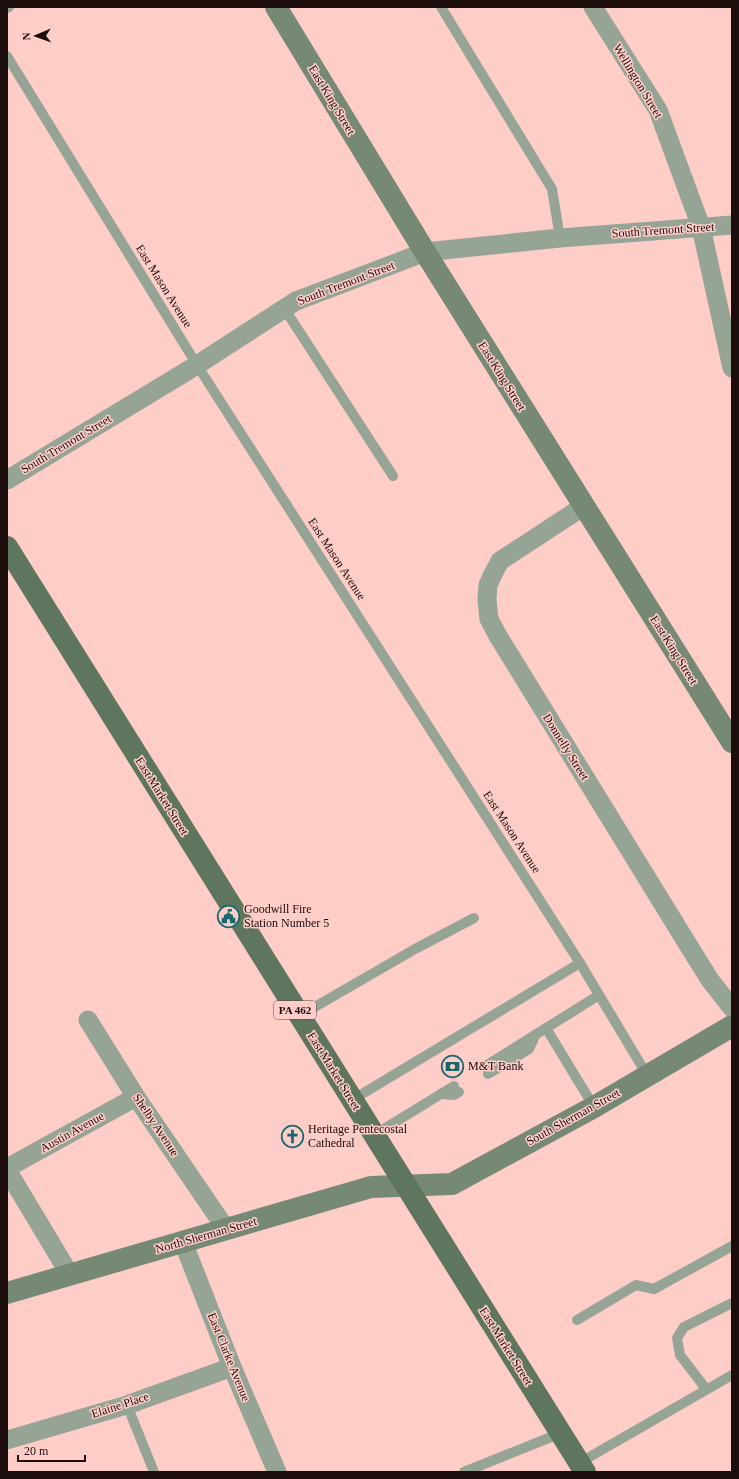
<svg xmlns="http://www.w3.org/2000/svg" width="739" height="1479" viewBox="0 0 739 1479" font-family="Georgia,serif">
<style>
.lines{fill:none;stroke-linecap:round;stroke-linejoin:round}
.lane{stroke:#96a496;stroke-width:10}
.street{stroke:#96a496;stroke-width:19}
.secondary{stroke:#758974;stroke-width:22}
.primary{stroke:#5e765d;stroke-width:22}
.labels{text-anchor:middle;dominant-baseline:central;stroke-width:3;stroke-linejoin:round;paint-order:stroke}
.shield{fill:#fecdc8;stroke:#604644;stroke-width:1}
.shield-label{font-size:11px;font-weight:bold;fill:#1c0c0b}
.street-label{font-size:12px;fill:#1c0c0b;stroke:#fecdc8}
.poi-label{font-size:12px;fill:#1c0c0b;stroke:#fecdc8;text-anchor:start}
</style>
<rect width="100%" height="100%" fill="#fecdc8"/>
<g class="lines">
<!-- lane -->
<g class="lane">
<polyline points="441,7 552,189 560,238"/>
<polyline points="7,8 9,7"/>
<polyline points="7,56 197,365 580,963 647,1075"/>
<polyline points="284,308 393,476"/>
<polyline points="299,1016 415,949 474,918"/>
<polyline points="546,1028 594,1107"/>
<polyline points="484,1067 599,995"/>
<polyline points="488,1074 529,1049 536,1034"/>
<polyline points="441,1094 454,1095 459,1092"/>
<polyline points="352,1100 580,963"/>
<polyline points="374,1135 454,1086"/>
<polyline points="577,1320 636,1285 654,1289 732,1246"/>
<polyline points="706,1389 680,1355 677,1338 684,1327 732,1303"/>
<polyline points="127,1405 154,1472"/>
<polyline points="579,1463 732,1375"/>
<polyline points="464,1472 561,1433"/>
</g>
<!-- street -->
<g class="street">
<polyline points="593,7 658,110 701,227 732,368"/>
<polyline points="7,480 197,365 296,301 425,252 560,238 732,225"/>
<polyline points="584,506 500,561 493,574 488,585 487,600 489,619 498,636 695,956 710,980 732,1008"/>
<polyline points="88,1020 136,1097 226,1229"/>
<polyline points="7,1168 136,1097"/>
<polyline points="7,1170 70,1275"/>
<polyline points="183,1242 232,1367 277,1472"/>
<polyline points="7,1440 127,1405 232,1367"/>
</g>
<!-- secondary -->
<g class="secondary">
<polyline points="276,7 425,252 732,742"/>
<polyline points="7,1293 371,1187 452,1184 594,1107 732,1026"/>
</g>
<!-- primary -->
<polyline class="primary" points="7,547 585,1472"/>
</g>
<!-- icons -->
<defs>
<symbol id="civic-ring" viewBox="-11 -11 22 22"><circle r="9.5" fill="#fecdc8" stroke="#1a676e" stroke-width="1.5"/><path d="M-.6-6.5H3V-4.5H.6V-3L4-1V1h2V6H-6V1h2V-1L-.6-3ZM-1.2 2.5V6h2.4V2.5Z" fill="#1a676e"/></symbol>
<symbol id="bank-ring" viewBox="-11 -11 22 22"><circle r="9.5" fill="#fecdc8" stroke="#1a676e" stroke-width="1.5"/><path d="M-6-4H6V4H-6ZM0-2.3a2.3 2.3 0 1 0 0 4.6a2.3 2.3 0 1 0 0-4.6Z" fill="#1a676e"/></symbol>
<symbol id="church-ring" viewBox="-11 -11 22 22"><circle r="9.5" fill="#fecdc8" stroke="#1a676e" stroke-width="1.5"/><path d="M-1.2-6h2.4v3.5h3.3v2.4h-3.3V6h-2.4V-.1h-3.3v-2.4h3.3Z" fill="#1a676e"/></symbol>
</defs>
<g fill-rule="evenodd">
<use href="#civic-ring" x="216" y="904" width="25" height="25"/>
<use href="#bank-ring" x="440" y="1054" width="25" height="25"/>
<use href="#church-ring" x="280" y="1124" width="25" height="25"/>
</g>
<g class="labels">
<!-- shield labels -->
<rect class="shield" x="274" y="1001" width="42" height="18" rx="3"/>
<g class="shield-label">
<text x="295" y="1010">PA 462</text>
</g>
<!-- street labels -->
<g class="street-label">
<text transform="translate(638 81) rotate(59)">Wellington Street</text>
<text transform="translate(332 100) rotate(59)">East King Street</text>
<text transform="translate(663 230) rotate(-4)">South Tremont Street</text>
<text transform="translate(346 283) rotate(-21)">South Tremont Street</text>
<text transform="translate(164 286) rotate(58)">East Mason Avenue</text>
<text transform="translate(502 376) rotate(58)">East King Street</text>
<text transform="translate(66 444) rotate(-31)">South Tremont Street</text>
<text transform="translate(337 559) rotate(57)">East Mason Avenue</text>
<text transform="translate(674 650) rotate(58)">East King Street</text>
<text transform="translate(566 747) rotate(58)">Donnelly Street</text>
<text transform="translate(162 796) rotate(58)">East Market Street</text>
<text transform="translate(512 832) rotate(57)">East Mason Avenue</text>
<text transform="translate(334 1071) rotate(58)">East Market Street</text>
<text transform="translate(573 1117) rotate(-29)">South Sherman Street</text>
<text transform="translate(156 1125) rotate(56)">Shelby Avenue</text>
<text transform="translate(72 1132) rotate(-29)">Austin Avenue</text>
<text transform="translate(206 1235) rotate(-16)">North Sherman Street</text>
<text transform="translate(506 1346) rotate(58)">East Market Street</text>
<text transform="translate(229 1357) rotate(68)">East Clarke Avenue</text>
<text transform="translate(120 1405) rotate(-18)">Elaine Place</text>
</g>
<!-- poi labels -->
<g class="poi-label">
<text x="244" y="909">Goodwill Fire<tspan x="244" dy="14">Station Number 5</tspan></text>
<text x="468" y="1066">M&amp;T Bank</text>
<text x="308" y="1129">Heritage Pentecostal<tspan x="308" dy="14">Cathedral</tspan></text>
</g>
</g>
<!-- border -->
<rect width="739" height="1479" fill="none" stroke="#1c0c0b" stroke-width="16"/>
<!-- north arrow -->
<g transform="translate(36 36) rotate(268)" stroke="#fecdc8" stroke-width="3" paint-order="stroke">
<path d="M0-3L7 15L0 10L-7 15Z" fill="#1c0c0b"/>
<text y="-6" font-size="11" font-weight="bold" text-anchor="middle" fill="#1c0c0b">N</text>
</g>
<!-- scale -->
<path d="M18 1455v6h67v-6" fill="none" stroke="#1c0c0b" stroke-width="2"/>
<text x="24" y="1455" font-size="12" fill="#1c0c0b" stroke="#fecdc8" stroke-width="3" paint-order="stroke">20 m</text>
</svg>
